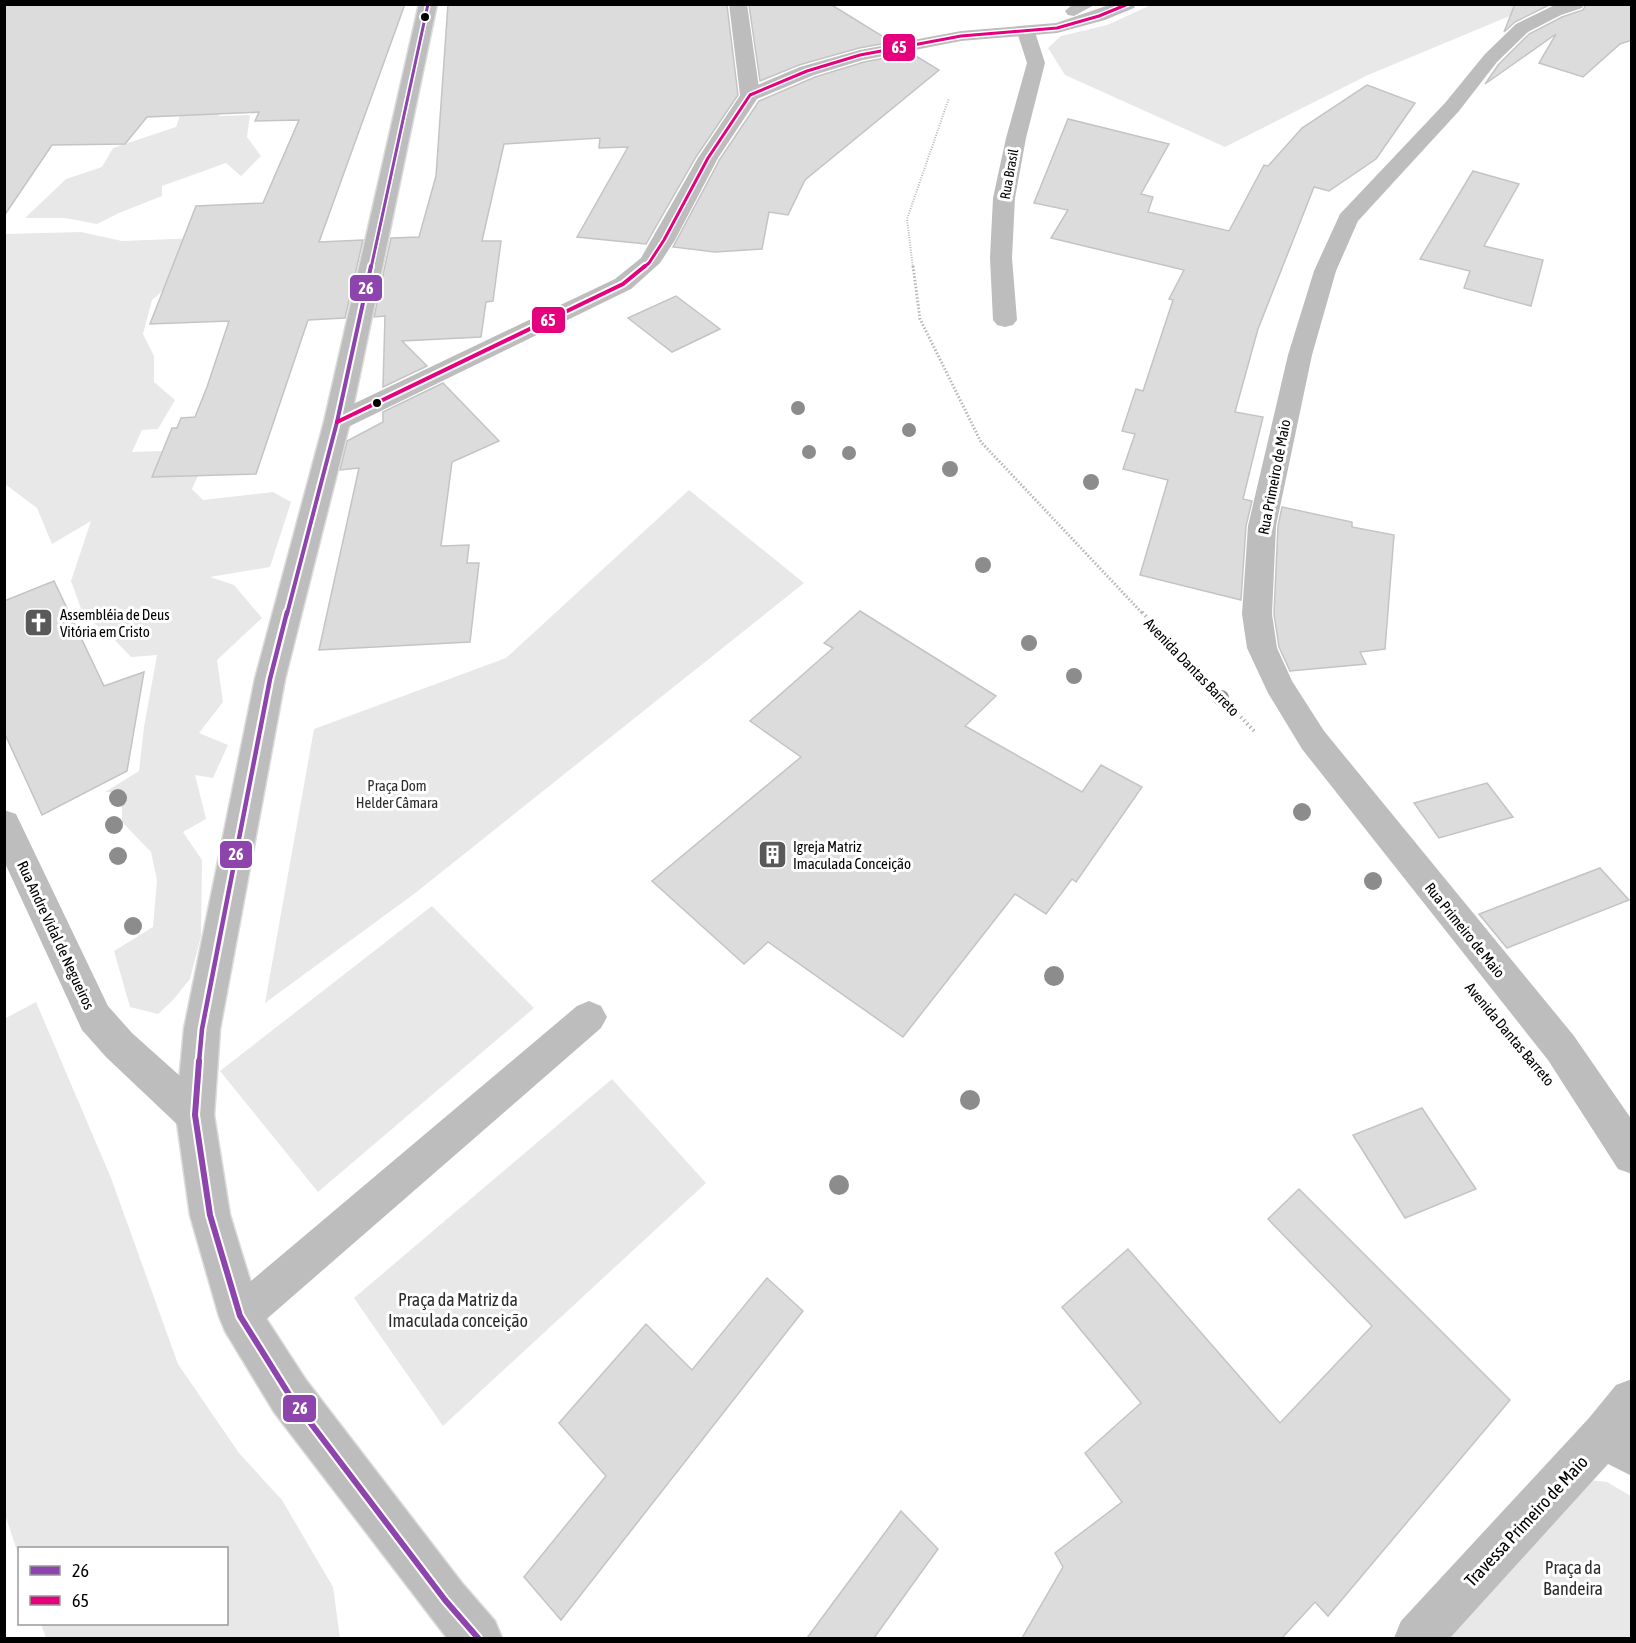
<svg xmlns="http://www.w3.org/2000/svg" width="1636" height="1643" viewBox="0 0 1636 1643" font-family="'Asap Condensed',sans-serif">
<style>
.green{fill:#e8e8e8}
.building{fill:#dcdcdc;stroke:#c4c4c4;stroke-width:1.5}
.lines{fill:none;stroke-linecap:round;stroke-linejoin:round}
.primary-casing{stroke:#dbdbdb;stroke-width:3}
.path-far2{stroke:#b8b8b8;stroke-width:2;stroke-dasharray:1 1.5;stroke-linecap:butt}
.path-far1{stroke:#b8b8b8;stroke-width:3;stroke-dasharray:1.5 2;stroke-linecap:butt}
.path{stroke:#b8b8b8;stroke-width:4;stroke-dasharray:1.5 3;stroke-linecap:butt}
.service{fill:#bdbdbd;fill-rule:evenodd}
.minor{fill:#bdbdbd;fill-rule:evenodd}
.tertiary{fill:#bdbdbd;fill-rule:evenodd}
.primary{fill:#bdbdbd;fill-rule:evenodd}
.bus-1-far3-casing{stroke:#fff;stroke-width:6}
.bus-1-far2-casing{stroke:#fff;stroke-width:8}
.bus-1-far1-casing{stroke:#fff;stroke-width:9}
.bus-1-casing{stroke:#fff;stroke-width:10}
.bus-2-far1-casing{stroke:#fff;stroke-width:6}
.bus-2-casing{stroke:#fff;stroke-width:8}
.bus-1-far3{stroke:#8e44ad;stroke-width:3}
.bus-1-far2{stroke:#8e44ad;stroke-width:4}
.bus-1-far1{stroke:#8e44ad;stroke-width:4.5}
.bus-1{stroke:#8e44ad;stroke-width:6}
.bus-2-far1{stroke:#e5007d;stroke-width:3}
.bus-2{stroke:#e5007d;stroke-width:4}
.tree{fill:#8c8c8c}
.bus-dot{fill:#000;stroke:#fff;stroke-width:2}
.labels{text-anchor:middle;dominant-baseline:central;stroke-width:6;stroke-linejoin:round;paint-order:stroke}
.far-street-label{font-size:14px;fill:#000;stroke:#fff}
.street-label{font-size:15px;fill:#000;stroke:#fff}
.poi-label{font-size:15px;fill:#000;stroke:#fff;text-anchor:start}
.park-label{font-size:15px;fill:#2d2d2d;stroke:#fff}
.near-park-label{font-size:18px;fill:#2d2d2d;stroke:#fff}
.near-street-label{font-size:18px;fill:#000;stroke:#fff}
.line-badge{stroke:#fff;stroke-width:2}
.badge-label{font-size:16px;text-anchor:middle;font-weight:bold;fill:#fff}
</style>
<rect width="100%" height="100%" fill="#fff"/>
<!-- green -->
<g class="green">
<polygon points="1151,5 1536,5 1368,75 1225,147 1065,75 1048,48 1061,36 1107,25"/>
<polygon points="218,101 219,116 250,115 247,137 261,156 241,176 226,163 162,186 162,196 119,213 97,224 65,218 25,218 66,179 102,167 113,148 176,127 182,109"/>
<polygon points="81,232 122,241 225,237 152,300 143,334 154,356 154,382 175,400 158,429 142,430 132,452 162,451 152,477 198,476 192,489 203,500 273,492 291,502 270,567 210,577 234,585 262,618 217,660 223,702 199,733 228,745 213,778 195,775 206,819 183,832 202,860 201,936 190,979 173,1000 158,1014 130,1007 114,951 153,927 157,880 151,852 122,822 122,793 105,792 139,771 144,727 157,655 131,657 107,632 84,617 71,581 91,521 52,544 37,508 5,484 5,234"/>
<polygon points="689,490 804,583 414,894 265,1003 314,729 506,658"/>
<polygon points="432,906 534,1008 318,1192 220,1071"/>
<polygon points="36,1002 111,1178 178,1364 239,1453 282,1500 333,1587 340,1638 46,1638 41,1624 226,1624 226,1548 20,1548 19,1557 4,1511 4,1019"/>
<polygon points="612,1079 706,1183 443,1426 354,1298"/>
<polygon points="1588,1480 1607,1482 1631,1496 1631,1638 1445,1638 1573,1485"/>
</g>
<!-- building -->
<g class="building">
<polygon points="4,4 405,4 319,242 363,240 345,318 308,320 256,474 152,477 172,428 177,428 181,418 195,417 207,387 229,321 150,324 196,206 263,203 299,120 255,121 259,112 147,117 125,144 52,145 4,216"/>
<polygon points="448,4 727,5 738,95 696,157 646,244 577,237 628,147 599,148 600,138 504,144 482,241 501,241 493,301 486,302 481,337 402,341 427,366 383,387 385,316 374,317 391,238 419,237 436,176"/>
<polygon points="830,4 892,42 859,48 799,65 760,81 749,5"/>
<polygon points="1515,4 1551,4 1515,22 1504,32"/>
<polygon points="1586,4 1632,4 1632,40 1620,44 1583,77 1539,63 1556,34 1485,84 1499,64 1529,34 1562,17 1583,10"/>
<polygon points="911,53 939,70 805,180 788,215 769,212 762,249 715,252 673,247 720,159 759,101 815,77 864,62"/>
<polygon points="1367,85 1415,103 1376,159 1329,191 1314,187 1258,329 1235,412 1263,417 1243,499 1252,501 1246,526 1241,600 1140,575 1168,480 1123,469 1135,434 1122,431 1136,389 1143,391 1173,300 1169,299 1184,270 1051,238 1068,210 1034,203 1068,119 1169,144 1141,194 1153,197 1148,212 1229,231 1264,165 1268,166 1302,128"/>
<polygon points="1473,171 1519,184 1484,246 1543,260 1531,306 1464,288 1470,271 1420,259"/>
<polygon points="676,296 720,329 672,352 628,318"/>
<polygon points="443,383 499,441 452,462 441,546 469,545 467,563 479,563 470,642 319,650 359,468 340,470 347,441 383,422 383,412"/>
<polygon points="1282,507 1352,522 1352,527 1394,535 1385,649 1360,652 1366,664 1290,671 1279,647 1274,614 1278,526"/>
<polygon points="54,581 104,686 144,672 127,771 42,815 4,732 4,601"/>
<polygon points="860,611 996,696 965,726 1082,792 1101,765 1142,787 1076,882 1072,879 1046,914 1015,894 903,1037 768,942 744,964 652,881 801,757 750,721 833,648 824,643"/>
<polygon points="1487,783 1513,817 1439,838 1414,803"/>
<polygon points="1600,868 1629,900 1507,948 1479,914"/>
<polygon points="1422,1108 1476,1189 1405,1218 1353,1135"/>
<polygon points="1299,1189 1510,1400 1328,1616 1315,1602 1282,1638 1022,1638 1063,1567 1055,1553 1122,1502 1085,1453 1141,1403 1062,1307 1128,1249 1280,1423 1372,1326 1268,1219"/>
<polygon points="767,1278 803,1311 561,1620 524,1577 606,1476 559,1423 646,1324 692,1370"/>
<polygon points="901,1511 938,1549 874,1638 807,1638"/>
</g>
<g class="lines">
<defs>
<polygon id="primary" points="419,4 437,4 350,422 285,679 220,1029 214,1115 230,1215 258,1306 306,1380 462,1583 495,1621 502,1638 447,1638 274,1412 225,1331 219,1316 190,1215 176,1115 184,1029 255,679 324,422"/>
</defs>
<!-- primary casing -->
<use href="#primary" class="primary-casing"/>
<!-- path-far2 -->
<polyline class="path-far2" points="913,268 907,219 949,98"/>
<!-- path-far1 -->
<polyline class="path-far1" points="913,266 920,319 981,442 1143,614"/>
<!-- path -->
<polyline class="path" points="1142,612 1254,731"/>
<!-- service -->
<polygon class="service" points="589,1001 601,1006 607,1017 601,1028 254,1330 240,1336 226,1330 220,1316 226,1302 577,1006"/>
<!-- minor -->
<g class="minor">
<polygon points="729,4 747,4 760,95 757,99 743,99 740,95"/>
<polygon points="1073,4 1096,4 1074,16 1068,15 1065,11"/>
<polygon points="1557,4 1584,4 1582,8 1561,15 1528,32 1497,62 1459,111 1358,221 1336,271 1312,355 1276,526 1272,614 1277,648 1292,681 1324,731 1574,1036 1632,1120 1632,1174 1618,1169 1548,1060 1302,749 1268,693 1247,648 1242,614 1248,526 1288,355 1314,271 1340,214 1445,103 1485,54 1516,24"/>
<polygon points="1026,27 1032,28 1035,32 1045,63 1026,138 1015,198 1012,258 1017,320 1013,325 1005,327 997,325 993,320 990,258 993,198 1006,138 1027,63 1017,32 1020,28"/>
<polygon points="4,810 16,814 108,1006 132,1033 209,1102 214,1115 209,1128 195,1134 181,1128 106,1057 82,1030 4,861"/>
<polygon points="1632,1379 1632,1476 1608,1464 1450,1638 1394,1638 1401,1621 1589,1418 1616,1385"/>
</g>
<!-- tertiary -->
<polygon class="tertiary" points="1112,4 1136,4 1134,8 1105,20 1057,33 961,41 863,60 814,75 757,99 718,158 675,240 660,263 631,289 346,428 337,430 328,428 324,422 328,416 615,279 641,258 698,158 743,91 800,67 860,50 961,31 1056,23"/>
<!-- primary -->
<use href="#primary" class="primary"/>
<defs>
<polyline id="bus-1-far3" points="371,268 428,4"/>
<polyline id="bus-1-far2" points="287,614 337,422 371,266"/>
<polyline id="bus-1-far1" points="199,1062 202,1029 270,679 287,612"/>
<polyline id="bus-1" points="199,1061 195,1115 210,1215 240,1316 290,1396 445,1600 478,1638"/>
<polyline id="bus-2-far1" points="643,268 649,263 664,240 708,158 750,95 807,71 860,55 961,36 1057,28 1099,16 1128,4"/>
<polyline id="bus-2" points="337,422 623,284 645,266"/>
</defs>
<!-- bus-1-far3 casing -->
<use href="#bus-1-far3" class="bus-1-far3-casing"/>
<!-- bus-1-far2 casing -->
<use href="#bus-1-far2" class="bus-1-far2-casing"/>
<!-- bus-1-far1 casing -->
<use href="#bus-1-far1" class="bus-1-far1-casing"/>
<!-- bus-1 casing -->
<use href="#bus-1" class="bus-1-casing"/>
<!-- bus-2-far1 casing -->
<use href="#bus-2-far1" class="bus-2-far1-casing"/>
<!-- bus-2 casing -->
<use href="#bus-2" class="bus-2-casing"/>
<!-- bus-1-far3 -->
<use href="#bus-1-far3" class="bus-1-far3"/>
<!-- bus-1-far2 -->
<use href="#bus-1-far2" class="bus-1-far2"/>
<!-- bus-1-far1 -->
<use href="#bus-1-far1" class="bus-1-far1"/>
<!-- bus-1 -->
<use href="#bus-1" class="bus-1"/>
<!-- bus-2-far1 -->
<use href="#bus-2-far1" class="bus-2-far1"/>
<!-- bus-2 -->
<use href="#bus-2" class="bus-2"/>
</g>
<!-- trees -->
<g class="tree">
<circle cx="798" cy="408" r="7"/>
<circle cx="909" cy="430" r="7"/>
<circle cx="809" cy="452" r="7"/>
<circle cx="849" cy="453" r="7"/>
<circle cx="950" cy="469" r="8"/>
<circle cx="1091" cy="482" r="8"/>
<circle cx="983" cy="565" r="8"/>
<circle cx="1029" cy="643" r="8"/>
<circle cx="1074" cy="676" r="8"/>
<circle cx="1221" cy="698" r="8"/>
<circle cx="118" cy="798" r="9"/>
<circle cx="1302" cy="812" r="9"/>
<circle cx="114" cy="825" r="9"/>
<circle cx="118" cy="856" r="9"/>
<circle cx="1373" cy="881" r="9"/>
<circle cx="133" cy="926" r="9"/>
<circle cx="1054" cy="976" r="10"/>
<circle cx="970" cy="1100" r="10"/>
<circle cx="839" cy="1185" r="10"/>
</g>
<!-- icons -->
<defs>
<symbol id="church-square" viewBox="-11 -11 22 22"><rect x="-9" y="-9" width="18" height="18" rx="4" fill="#595959" stroke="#fff"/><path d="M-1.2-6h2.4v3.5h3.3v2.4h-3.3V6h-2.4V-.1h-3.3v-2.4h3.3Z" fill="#fff"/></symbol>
<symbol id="building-square" viewBox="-11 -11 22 22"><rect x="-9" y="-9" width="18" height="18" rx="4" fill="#595959" stroke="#fff"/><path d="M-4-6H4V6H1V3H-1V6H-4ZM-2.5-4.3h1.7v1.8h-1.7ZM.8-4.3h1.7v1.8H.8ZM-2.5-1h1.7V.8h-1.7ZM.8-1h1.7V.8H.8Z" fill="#fff"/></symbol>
</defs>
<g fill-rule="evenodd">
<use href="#church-square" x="22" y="606" width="33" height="33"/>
<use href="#building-square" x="756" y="838" width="33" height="33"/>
</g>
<!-- markers -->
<g class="bus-dot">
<circle cx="425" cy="17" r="5"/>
<circle cx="377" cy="403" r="5"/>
</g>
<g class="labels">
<!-- far-street labels -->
<g class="far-street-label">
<text transform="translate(1009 174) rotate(-80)">Rua Brasil</text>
</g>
<!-- street labels -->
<g class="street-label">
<text transform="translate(1274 477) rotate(-79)">Rua Primeiro de Maio</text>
<text transform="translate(1192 667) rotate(46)">Avenida Dantas Barreto</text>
<text transform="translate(1465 930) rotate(51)">Rua Primeiro de Maio</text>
<text transform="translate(56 935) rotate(65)">Rua Andre Vidal de Negueiros</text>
<text transform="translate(1510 1034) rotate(50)">Avenida Dantas Barreto</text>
</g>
<!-- poi labels -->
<g class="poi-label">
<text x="60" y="614">Assembléia de Deus<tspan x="60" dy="17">Vitória em Cristo</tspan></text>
<text x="793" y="846">Igreja Matriz<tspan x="793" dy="17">Imaculada Conceição</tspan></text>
</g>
<!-- park labels -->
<g class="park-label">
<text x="397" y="785">Praça Dom<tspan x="397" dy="17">Helder Câmara</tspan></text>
</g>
<!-- near-park labels -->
<g class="near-park-label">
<text x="458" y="1299">Praça da Matriz da<tspan x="458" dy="21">Imaculada conceição</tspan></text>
<text x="1573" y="1567">Praça da<tspan x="1573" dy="21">Bandeira</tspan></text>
</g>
<!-- near-street labels -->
<g class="near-street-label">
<text transform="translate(1526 1521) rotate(-47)">Travessa Primeiro de Maio</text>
</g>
</g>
<g class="line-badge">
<rect x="882" y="33" width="34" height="29" rx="6" fill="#e5007d"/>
<rect x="349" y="274" width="34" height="28" rx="6" fill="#8e44ad"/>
<rect x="531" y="306" width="35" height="28" rx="6" fill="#e5007d"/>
<rect x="219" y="840" width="34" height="29" rx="6" fill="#8e44ad"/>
<rect x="282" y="1394" width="35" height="29" rx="6" fill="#8e44ad"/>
</g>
<g class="badge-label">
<text x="899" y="53">65</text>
<text x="366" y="294">26</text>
<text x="548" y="326">65</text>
<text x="236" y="860">26</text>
<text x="300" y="1414">26</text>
</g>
<!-- border -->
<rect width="1636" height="1643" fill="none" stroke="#000000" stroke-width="12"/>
<!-- legend -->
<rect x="18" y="1547" width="210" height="78" fill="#ffffff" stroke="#999999" stroke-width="1.5"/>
<rect x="30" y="1566" width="30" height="9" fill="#8e44ad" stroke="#999999" stroke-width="1.5"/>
<text x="72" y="1577" font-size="18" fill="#000000">26</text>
<rect x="30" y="1596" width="30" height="9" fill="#e5007d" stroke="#999999" stroke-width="1.5"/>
<text x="72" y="1607" font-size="18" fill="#000000">65</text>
</svg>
